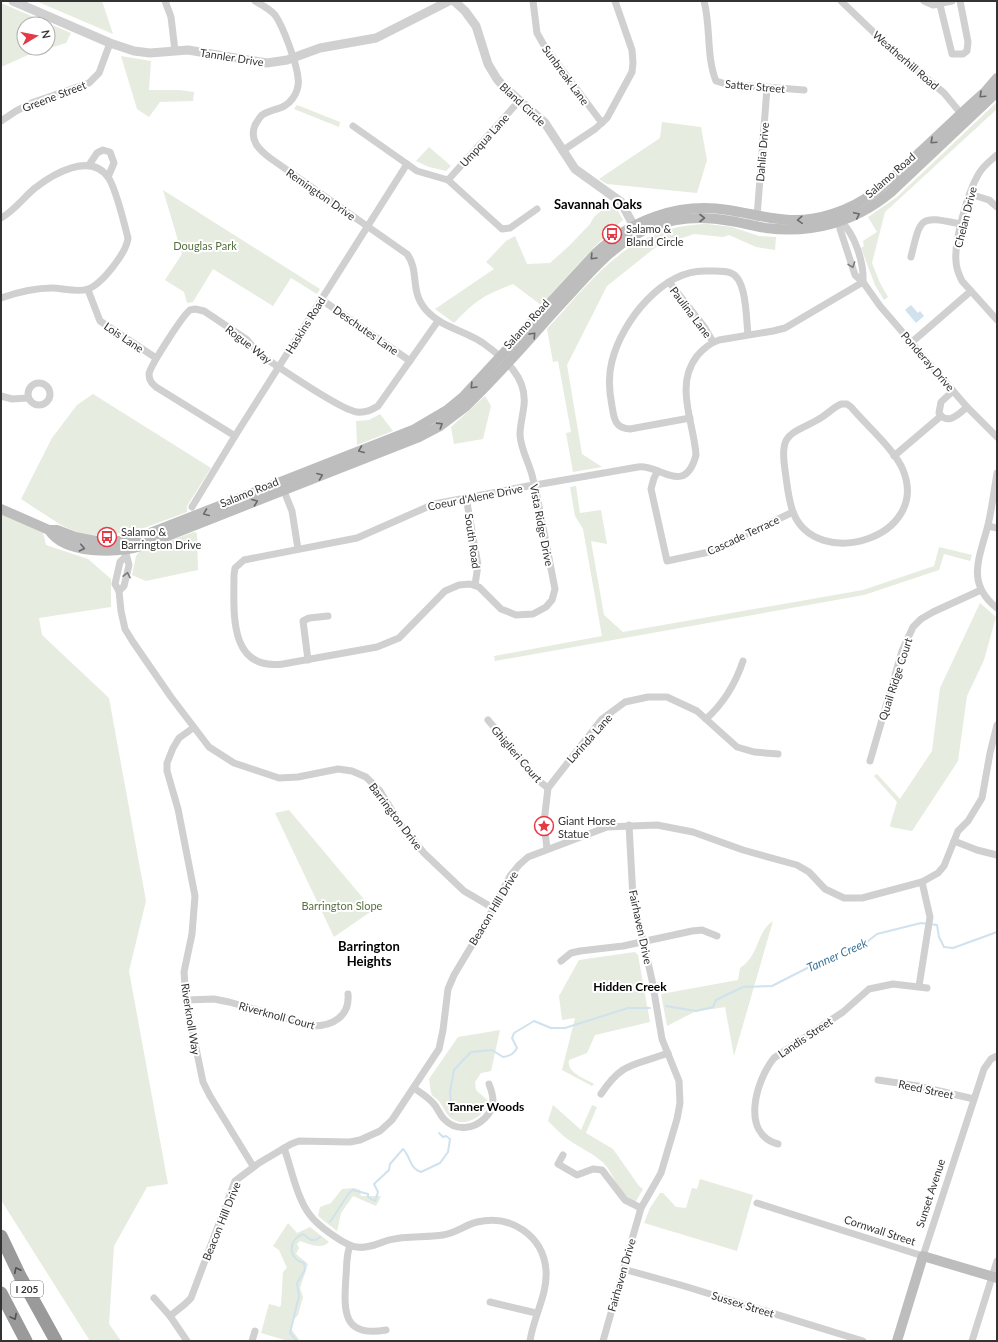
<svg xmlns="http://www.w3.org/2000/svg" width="998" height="1342" viewBox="0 0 998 1342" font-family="Lato,sans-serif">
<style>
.green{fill:#e6ecdf;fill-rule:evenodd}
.water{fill:#cfe2ee}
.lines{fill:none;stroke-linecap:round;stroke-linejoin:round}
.stream{stroke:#cfe2ee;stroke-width:2}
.minor{stroke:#d0d0d0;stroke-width:7}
.tertiary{stroke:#d0d0d0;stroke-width:9}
.secondary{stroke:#bdbdbd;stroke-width:10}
.motorway{stroke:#9a9a9a;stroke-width:13}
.oneway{stroke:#6a6a6a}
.oneway2{stroke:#7a7a7a}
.oneway3{stroke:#525252}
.labels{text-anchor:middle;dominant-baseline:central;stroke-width:4;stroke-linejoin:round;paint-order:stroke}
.shield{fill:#fff;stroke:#707070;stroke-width:1}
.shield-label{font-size:10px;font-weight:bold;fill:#333}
.street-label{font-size:11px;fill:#333;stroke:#fff}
.poi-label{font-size:11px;fill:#333;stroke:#fff;text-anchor:start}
.park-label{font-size:11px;fill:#56703f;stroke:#fff}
.water-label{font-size:12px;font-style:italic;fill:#3f7597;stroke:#fff}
.neighbourhood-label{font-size:12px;font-weight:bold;fill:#000;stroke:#fff}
.quarter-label{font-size:13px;font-weight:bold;fill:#000;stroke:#fff}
</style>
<rect width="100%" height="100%" fill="#fff"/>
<!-- green -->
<g class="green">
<polygon points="36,1 102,1 113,34"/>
<path d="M1 3 71 33 66 43 28 55 1 67ZM24 24H48V48H24Z"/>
<polygon points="121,56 151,61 149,90 179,90 194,92 193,101 160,102 149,117 137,109"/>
<polygon points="997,102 997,109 885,212 872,263 880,283 888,297 884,300 875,285 861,248 864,246 863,241 877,232 868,217 897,197"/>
<polygon points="297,105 340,122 339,127 294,109"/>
<polygon points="662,122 701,127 707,160 697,193 607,184 599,179 660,138"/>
<polygon points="429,147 451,166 446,171 429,167 416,161"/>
<polygon points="163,190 320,289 317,294 291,278 273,306 213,269 193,302 187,303 184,292 165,280 182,254"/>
<path d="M610 203 618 211 623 220 593 248 541 305 513 284C484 295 476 300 454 323L435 309 494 269 486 262 506 241 515 236 527 264 550 263 569 246 590 224 594 217Z"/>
<path d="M707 224 732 227 759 236 776 237 775 250 756 247 729 235 723 237 694 234 656 247 607 286 567 365 582 454 602 467 573 472 566 433 571 432 558 361 553 362 547 329C595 277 629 226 707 224Z"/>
<polygon points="93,394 211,468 187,506 187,512 136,531 87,537 61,525 21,499 52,438 77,405"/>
<polygon points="485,396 491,406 483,439 454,444 451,427"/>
<polygon points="380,414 393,431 357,445 356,421 369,420"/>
<polygon points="576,486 580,513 601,510 607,544 591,541 604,615 623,632 863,590 934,566 939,547 972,555 970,561 944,554 939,570 864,595 495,661 494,656 602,636 583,529 575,516 570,487"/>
<polygon points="1,512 43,532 46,545 88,559 111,579 111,607 39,618 42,635 109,698 146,901 129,971 168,1184 147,1187 114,1246 109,1324 121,1341 90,1341 1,1200"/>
<polygon points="194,532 197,533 198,570 146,581 132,575 136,556 139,552"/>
<polygon points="980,603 996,617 984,660 967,696 958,761 912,831 891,827 890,825 897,802 874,776 877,774 900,799 932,751 940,688"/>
<polygon points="289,810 373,910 334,937 275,813"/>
<path d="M773 921 734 1056 725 1007 694 1012 667 1026 661 994 738 980 740 968C760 955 756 932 773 921Z"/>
<path d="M635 952 638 955 650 1022 595 1035 587 1053 569 1060C566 1073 586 1079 594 1084L592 1086 562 1070 575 1018 562 1020 559 996 579 960Z"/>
<path d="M500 1030 491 1071 481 1073 475 1082 476 1090 487 1100 488 1105C479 1120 460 1130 447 1114 444 1110 442 1105 439 1101 437 1099 434 1097 432 1095 430 1091 430 1083 429 1079L458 1037Z"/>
<path d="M553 1105 581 1130 592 1105 597 1107 586 1133 613 1149 639 1186 643 1189 635 1203C620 1196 616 1180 607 1167 597 1154 579 1148 566 1138 560 1133 554 1127 548 1121Z"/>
<polygon points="700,1179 753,1195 737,1251 644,1223 650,1208 660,1193 663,1193 676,1207 686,1208 692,1188 697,1189"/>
<polygon points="354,1188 360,1190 361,1196 381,1196 376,1206 353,1196 341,1213 337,1231 318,1216 320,1207 331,1203 342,1189"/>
<path d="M288 1223 297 1233 310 1227 329 1242C322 1250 309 1244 300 1241L297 1244 299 1248 296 1254 308 1264 300 1288 303 1297 298 1315 292 1321V1330L300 1341H288L261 1333 269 1304 280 1307 281 1305 283 1272 287 1268 279 1250 273 1246Z"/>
</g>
<!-- water -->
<polygon class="water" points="911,305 918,313 920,311 924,316 916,323 905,310"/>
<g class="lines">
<!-- stream -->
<g class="stream">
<polyline points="666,1006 696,1011 713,1007 716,1000 743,987 772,986 821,961 863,945 877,934 921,923 937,925 939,937 944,947 953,948 997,932"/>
<path d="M452 1114 450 1092 454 1070 471 1052 492 1050 503 1057C510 1056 514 1054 517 1048L512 1038 514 1033 534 1021 551 1028H565L628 1008H650"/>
<path d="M330 1222 349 1193 353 1190 368 1194V1197L375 1201 378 1192 374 1184 389 1170 390 1164 403 1149C411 1157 409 1168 421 1172L440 1163 448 1152 450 1139 446 1136 443 1137 439 1133"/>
<path d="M297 1341 290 1333 299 1296 297 1283 305 1270 304 1263C287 1258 288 1240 303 1234L311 1240H316L320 1237"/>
</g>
<!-- minor -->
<g class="minor">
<polyline points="165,1 171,17 175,51"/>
<path d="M255 1C262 5 270 9 275 15 283 26 297 64 298 78 299 84 297 92 293 98 285 110 273 108 262 115 259 118 257 122 255 125 249 140 259 150 270 158L407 254C420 271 409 291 426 310 442 328 464 330 483 343 505 359 527 377 524 405 523 415 520 425 520 435 521 451 530 464 533 479L536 491 555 589 552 600 546 607 533 614 516 615 501 609 479 587 470 584 459 585 445 591 399 638 377 647 283 664C228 671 234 612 234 575L235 568 244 560 357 538 434 504 528 486 541 484 638 467C660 464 685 497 696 455 694 423 674 385 697 356 703 349 710 343 719 340L773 331 785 328 863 282"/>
<polyline points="533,1 537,33 545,47 602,123"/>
<path d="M704 1C711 27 706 56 716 81L726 84 804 90"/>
<polyline points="841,1 888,46 944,93 963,116"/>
<polyline points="924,1 933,5 952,1"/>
<polyline points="940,5 952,54 963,54 967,51 968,42 960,1"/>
<polyline points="1,121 16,111 34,102 89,83 99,73 110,43"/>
<polyline points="353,126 417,171 448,180 502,229 510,228 537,209"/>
<polyline points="562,151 595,129 607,118 632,72 633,63 632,50 615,1"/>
<path d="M997 155C990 161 982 167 978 175 968 192 954 241 956 261 956 268 959 275 962 281L997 320"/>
<polyline points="89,165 97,153 103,150 110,152 114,163 108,177"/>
<polyline points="448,180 520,100"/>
<polyline points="970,194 989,200 997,207"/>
<polyline points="757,217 767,88"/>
<path d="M1 218C14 211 24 197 35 188 53 174 90 152 108 177 116 188 124 223 128 238 127 252 102 284 88 289 77 293 63 288 52 288 34 288 18 292 1 298"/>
<polyline points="839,218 840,229 855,275 863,282 880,306 967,407 997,437"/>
<path d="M840 221C855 233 864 263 863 282"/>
<path d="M911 257C921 215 920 216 961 224"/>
<polyline points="669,282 705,328 713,342"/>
<polyline points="88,290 100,321 156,358"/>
<polyline points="322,300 410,361"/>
<polyline points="912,342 971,291"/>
<circle cx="39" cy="394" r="11"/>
<path d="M953 391 941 402 939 413C947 426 959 414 967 407"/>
<polyline points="1,396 12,399 28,398"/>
<path d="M841 404H847L851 407C866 425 895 450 903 470 931 538 816 572 793 512 788 499 787 483 785 470 779 432 791 435 819 419 827 415 832 408 841 404Z"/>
<path d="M690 418 630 429C615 428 614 419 612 406 609 391 608 376 612 361 622 321 663 269 707 271 714 271 724 270 731 273 747 279 746 319 748 334"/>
<path d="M235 436 156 387C152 384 149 379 149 374 150 366 183 315 190 310L195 309 204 311 246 339 260 354 268 360C285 371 341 410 357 412 365 413 372 410 378 406L438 321"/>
<polyline points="894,456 941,416"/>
<polyline points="658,471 654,478 651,489 667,561 709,552 793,512"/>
<path d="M997 473C994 491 992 508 988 525 980 557 965 583 997 608"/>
<polyline points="282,486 292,511 298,549"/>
<polyline points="466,497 478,565 475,585"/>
<polyline points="192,507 235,436 407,164"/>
<polyline points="988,526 997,528"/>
<polyline points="125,557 120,562 115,584 119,591 121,611 125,629 133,642 171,697 209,747 234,763 279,778 298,777 338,769 352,771 366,777 380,791 401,825 424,853 464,891 493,908"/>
<polyline points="119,591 124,586 129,565 126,553"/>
<polyline points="308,660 303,621 309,618 328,616"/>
<path d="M706 719C724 703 735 685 743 661"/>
<polyline points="488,720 539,781 548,788"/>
<polyline points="193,728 179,738 173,748 167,763 167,771 178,809 195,896 192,934 184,972 186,1000 203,1082 210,1096 253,1166"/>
<polyline points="870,761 902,651 913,627 921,619 933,612 981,590"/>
<polyline points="954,841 977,850 997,855"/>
<polyline points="547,849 544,822 548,788 602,719 625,702 648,697 667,697 697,711 737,747 754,752 778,754"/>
<polyline points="561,961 571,953 580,951 623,946 692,931 702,930 717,936"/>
<polyline points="919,986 930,917 922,882"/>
<path d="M186 1000 214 999 229 1002 313 1026C333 1026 350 1016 348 994"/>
<polyline points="878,1080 918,1086 974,1099"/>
<path d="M414 1088C421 1093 428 1097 433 1103 438 1108 439 1114 444 1119 456 1132 474 1129 485 1118 496 1107 494 1097 489 1084"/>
<path d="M601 1094C623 1061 634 1066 668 1053"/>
<path d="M778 1144C740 1134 756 1080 774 1058L843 1012 869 989 893 984 927 988"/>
<path d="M284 1148C291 1167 297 1199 310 1215 317 1225 345 1246 357 1247 368 1249 379 1243 389 1240 407 1235 425 1238 443 1235 456 1233 465 1225 477 1222 510 1214 543 1235 546 1270 548 1294 533 1318 530 1341"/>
<polyline points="563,1155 558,1164 577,1175 593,1169 602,1170 625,1200 641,1208"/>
<polyline points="757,1203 923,1256 984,1069 991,1059 997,1056"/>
<path d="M350 1246C346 1255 347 1265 346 1276 344 1309 341 1338 386 1330"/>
<polyline points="623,1269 684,1286 863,1341"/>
<polyline points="154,1298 170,1316 187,1341"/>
<polyline points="490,1302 536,1313"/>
<polyline points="170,1316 185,1304 191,1298 235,1181 259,1163 291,1144 299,1141 350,1142 360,1140 380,1131 392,1120 439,1049 443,1030 448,989 454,975 487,920 510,876 519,865 528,857 607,827 657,825 693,832 743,850 797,865 809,872 825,889 844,898 862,898 922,882 938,873 944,866 958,831 968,821 982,798 990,753 997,725"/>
<polyline points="252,1341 255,1331"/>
<polyline points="603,1341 641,1208 661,1173 677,1119 680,1103 679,1081 662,1039 652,980 633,898 629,825"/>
<polyline points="972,1341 997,1261"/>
</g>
<!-- tertiary -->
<g class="tertiary">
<polyline points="13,1 110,43 134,51 150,53 188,50 267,63 287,60 320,48 376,38 449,1"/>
<polyline points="454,1 465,11 476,26 488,64 497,79 504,87 545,123 575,169 621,202 637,232"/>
</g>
<!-- secondary -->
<g class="secondary">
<path d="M1 509 49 530H57L75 537 95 541H124L140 537 413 430 447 410 464 396 595 254C631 220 678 202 728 210 766 216 793 227 832 214 868 203 892 179 918 154 941 133 962 112 985 92L997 78"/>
<path d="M49 530C65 555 117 553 142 546L419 437 440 426 465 407C499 375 530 338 562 303 589 274 615 241 653 226 678 217 705 216 731 221 743 223 754 226 766 228 812 234 855 222 890 193L997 92"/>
<polyline points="897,1341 923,1256 997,1278"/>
</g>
<!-- motorway -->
<g class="motorway">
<polyline points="1,1236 20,1276 56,1341"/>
<polyline points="1,1293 26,1341"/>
</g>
</g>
<!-- one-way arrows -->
<defs><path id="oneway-chevron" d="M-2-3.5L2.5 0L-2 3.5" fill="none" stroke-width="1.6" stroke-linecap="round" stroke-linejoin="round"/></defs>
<g class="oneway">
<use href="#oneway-chevron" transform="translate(982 95) rotate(137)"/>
<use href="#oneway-chevron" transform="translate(933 141) rotate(137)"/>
<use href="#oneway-chevron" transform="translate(857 215) rotate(-25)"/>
<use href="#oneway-chevron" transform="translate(702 218)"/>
<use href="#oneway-chevron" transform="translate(800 220) rotate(176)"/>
<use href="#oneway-chevron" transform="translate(593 257) rotate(134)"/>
<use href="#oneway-chevron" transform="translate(533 335) rotate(-47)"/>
<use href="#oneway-chevron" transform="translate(473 386) rotate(134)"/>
<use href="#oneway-chevron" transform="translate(440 425) rotate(-32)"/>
<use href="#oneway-chevron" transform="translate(361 450) rotate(158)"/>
<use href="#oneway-chevron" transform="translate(320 476) rotate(-21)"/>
<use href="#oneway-chevron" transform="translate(255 502) rotate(-21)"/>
<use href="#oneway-chevron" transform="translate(206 513) rotate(158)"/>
<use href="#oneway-chevron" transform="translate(82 548) rotate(13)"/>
</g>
<g class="oneway2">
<use href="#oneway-chevron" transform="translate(852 265) rotate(70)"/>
<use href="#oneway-chevron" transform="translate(127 575) rotate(-78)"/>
</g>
<g class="oneway3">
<use href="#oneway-chevron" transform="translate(17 1270) rotate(-116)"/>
<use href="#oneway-chevron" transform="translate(14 1317) rotate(62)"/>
</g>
<!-- icons -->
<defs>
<symbol id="bus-ring" viewBox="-11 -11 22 22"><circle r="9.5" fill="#fff" stroke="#e63946" stroke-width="1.5"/><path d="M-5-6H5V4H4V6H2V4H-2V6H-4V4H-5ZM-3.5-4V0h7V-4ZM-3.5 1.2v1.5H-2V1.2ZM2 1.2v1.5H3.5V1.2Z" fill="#e63946"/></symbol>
<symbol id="sight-ring" viewBox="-11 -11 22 22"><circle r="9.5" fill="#fff" stroke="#e63946" stroke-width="1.5"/><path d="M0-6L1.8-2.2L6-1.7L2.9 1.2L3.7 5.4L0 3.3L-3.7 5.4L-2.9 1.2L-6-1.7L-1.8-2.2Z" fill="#e63946"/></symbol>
</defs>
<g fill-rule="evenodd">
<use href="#bus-ring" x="601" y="223" width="22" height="22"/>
<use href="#bus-ring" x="96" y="526" width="22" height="22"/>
<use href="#sight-ring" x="533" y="815" width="22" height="22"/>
</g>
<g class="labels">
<!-- shield labels -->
<rect class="shield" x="11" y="1281" width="32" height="16" rx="3"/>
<g class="shield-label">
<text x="27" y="1289">I 205</text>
</g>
<!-- street labels -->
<g class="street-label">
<text transform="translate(232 57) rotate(9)">Tannler Drive</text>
<text transform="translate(906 60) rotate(41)">Weatherhill Road</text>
<text transform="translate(566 75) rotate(54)">Sunbreak Lane</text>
<text transform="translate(755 86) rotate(5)">Satter Street</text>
<text transform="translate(54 96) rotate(-21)">Greene Street</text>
<text transform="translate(523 104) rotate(43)">Bland Circle</text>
<text transform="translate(484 140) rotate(-48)">Umpqua Lane</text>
<text transform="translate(762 152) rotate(-85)">Dahlia Drive</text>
<text transform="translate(890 175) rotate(-41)">Salamo Road</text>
<text transform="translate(321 194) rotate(35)">Remington Drive</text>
<text transform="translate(965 217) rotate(-76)">Chelan Drive</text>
<text transform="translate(691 312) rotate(53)">Paulina Lane</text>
<text transform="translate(526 324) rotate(-48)">Salamo Road</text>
<text transform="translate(305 325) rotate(-58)">Haskins Road</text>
<text transform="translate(366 330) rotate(35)">Deschutes Lane</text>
<text transform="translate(124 337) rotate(34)">Lois Lane</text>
<text transform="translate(249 344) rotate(38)">Rogue Way</text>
<text transform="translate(928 361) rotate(49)">Ponderay Drive</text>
<text transform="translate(249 492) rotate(-22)">Salamo Road</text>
<text transform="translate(475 497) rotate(-11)">Coeur d'Alene Drive</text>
<text transform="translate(542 525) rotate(79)">Vista Ridge Drive</text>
<text transform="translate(743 535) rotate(-25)">Cascade Terrace</text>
<text transform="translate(473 541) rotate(82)">South Road</text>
<text transform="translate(895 679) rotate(-72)">Quail Ridge Court</text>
<text transform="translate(589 738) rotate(-48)">Lorinda Lane</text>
<text transform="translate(517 754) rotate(49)">Ghiglieri Court</text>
<text transform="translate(396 816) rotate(53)">Barrington Drive</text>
<text transform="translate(493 908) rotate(-59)">Beacon Hill Drive</text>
<text transform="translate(641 927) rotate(78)">Fairhaven Drive</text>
<text transform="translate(277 1015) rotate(15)">Riverknoll Court</text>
<text transform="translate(191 1019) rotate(81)">Riverknoll Way</text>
<text transform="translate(805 1037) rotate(-34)">Landis Street</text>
<text transform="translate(926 1089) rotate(12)">Reed Street</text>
<text transform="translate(930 1193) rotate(-72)">Sunset Avenue</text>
<text transform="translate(221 1221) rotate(-68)">Beacon Hill Drive</text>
<text transform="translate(880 1230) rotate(18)">Cornwall Street</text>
<text transform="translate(621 1275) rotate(-74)">Fairhaven Drive</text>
<text transform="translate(743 1304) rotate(17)">Sussex Street</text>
</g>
<!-- poi labels -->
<g class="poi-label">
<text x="626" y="228">Salamo &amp;<tspan x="626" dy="13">Bland Circle</tspan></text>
<text x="121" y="531">Salamo &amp;<tspan x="121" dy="13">Barrington Drive</tspan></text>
<text x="558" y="820">Giant Horse<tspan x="558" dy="13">Statue</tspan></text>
</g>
<!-- park labels -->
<g class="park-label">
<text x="205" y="245">Douglas Park</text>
<text x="342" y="905">Barrington Slope</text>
</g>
<!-- water labels -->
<g class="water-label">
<text transform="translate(837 955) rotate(-24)">Tanner Creek</text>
</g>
<!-- neighbourhood labels -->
<g class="neighbourhood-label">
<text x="630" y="986">Hidden Creek</text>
<text x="486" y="1106">Tanner Woods</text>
</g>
<!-- quarter labels -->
<g class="quarter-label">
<text x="598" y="204">Savannah Oaks</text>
<text x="369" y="946">Barrington<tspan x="369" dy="15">Heights</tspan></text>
</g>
</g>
<!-- border -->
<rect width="998" height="1342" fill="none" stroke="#333333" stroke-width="4"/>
<!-- north arrow -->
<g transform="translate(36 36) rotate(80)"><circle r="19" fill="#ffffff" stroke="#adadad"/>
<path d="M0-3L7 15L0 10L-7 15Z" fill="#e63946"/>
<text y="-6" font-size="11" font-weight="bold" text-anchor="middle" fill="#333333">N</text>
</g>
</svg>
